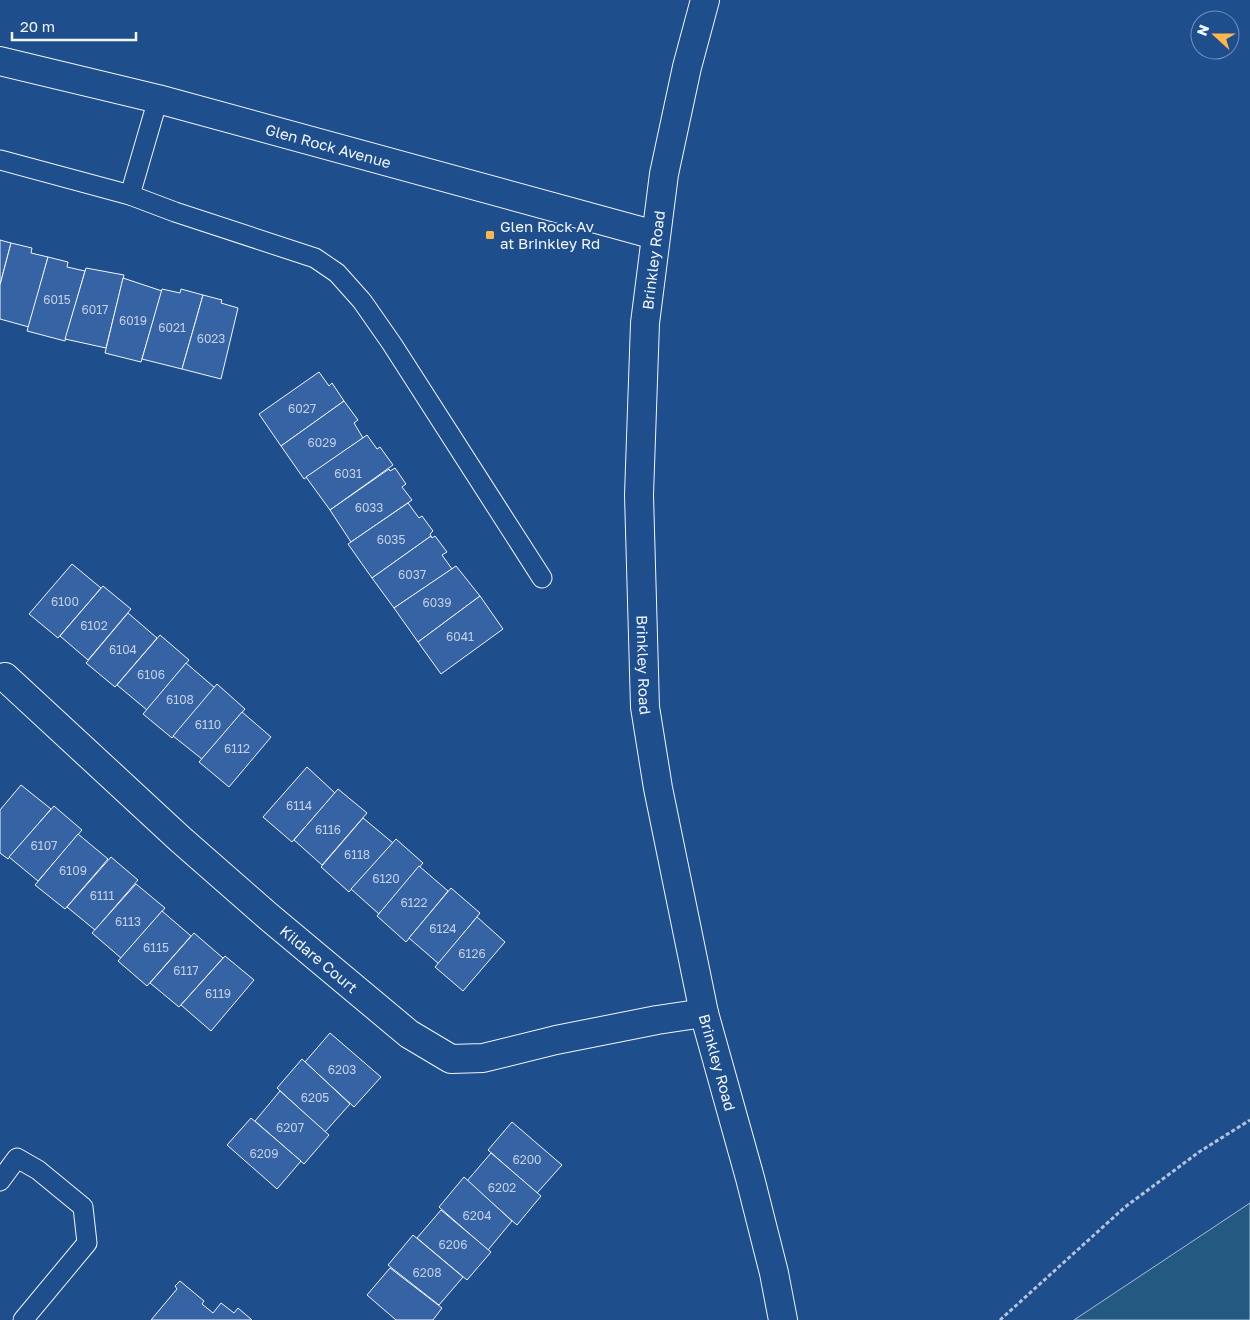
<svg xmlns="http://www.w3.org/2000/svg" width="1250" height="1320" viewBox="0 0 1250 1320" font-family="'Golos Text',sans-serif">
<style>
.green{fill:#245a82;stroke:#a8bbd7}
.building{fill:#3563a3;stroke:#f2f6ff}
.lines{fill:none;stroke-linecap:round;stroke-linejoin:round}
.service-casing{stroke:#f2f6ff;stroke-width:21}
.minor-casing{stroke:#f2f6ff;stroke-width:30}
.secondary-casing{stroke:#f2f6ff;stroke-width:30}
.path{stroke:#b3c4dc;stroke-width:3;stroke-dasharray:4 2.5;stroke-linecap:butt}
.service{stroke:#1f4e8c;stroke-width:19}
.minor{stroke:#1f4e8c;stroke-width:28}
.secondary{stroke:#1f4e8c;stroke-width:28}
.poi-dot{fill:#ffb74d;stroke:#1f4e8c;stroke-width:2}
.labels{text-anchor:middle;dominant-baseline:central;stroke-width:4;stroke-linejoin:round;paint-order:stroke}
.number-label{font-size:12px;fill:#c3d1e8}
.street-label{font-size:15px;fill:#f2f6ff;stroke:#1f4e8c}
.poi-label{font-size:15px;fill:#f2f6ff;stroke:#1f4e8c;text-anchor:start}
</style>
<rect width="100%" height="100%" fill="#1f4e8c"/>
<!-- green -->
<polygon class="green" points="1250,1203 1250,1320 1074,1320"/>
<!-- building -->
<g class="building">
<polygon points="0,240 11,243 0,285"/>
<polygon points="11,243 32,248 31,253 48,257 29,327 0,319 0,285"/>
<polygon points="48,257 68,262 67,267 85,271 65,341 27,331"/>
<polygon points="86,268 124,275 106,348 65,339"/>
<polygon points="123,278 162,291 141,362 105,353"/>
<polygon points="162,289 180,293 181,289 203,295 182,369 142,359"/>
<polygon points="203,295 222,300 221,303 238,308 221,379 182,369"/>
<polygon points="319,372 329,386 332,383 344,401 281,446 259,414"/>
<polygon points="344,401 358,420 354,423 363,438 304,479 281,446"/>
<polygon points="367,435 377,449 380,447 393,465 330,510 306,477"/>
<polygon points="395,468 406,484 402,487 412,500 351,542 330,510 389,469 390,471"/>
<polygon points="408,503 419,518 422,516 433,531 430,534 431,536 372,578 348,544"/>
<polygon points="431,536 432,538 435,536 447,552 442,555 452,569 394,608 372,578"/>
<polygon points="72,564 101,588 58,638 29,614"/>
<polygon points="456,566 480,596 418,642 394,608"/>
<polygon points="103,586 131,609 88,660 60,636"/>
<polygon points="480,596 503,629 441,674 418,642"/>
<polygon points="128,613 157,638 115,687 86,663"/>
<polygon points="160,635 189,660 147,710 117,685"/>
<polygon points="186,663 215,688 172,738 143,714"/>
<polygon points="217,684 245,709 202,759 173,736"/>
<polygon points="242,712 271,737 229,787 199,762"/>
<polygon points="307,767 335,793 292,842 263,817"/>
<polygon points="21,785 51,809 8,859 0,853 0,810"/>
<polygon points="338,789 367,813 322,865 294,840"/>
<polygon points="54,806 82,830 38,881 9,857"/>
<polygon points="363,818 393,843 349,892 321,867"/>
<polygon points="78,834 108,859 65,909 35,885"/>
<polygon points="396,839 423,863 379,914 351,889"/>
<polygon points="111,857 138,880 95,930 67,907"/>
<polygon points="419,866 448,891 406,942 377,916"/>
<polygon points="136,884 165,908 121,958 92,933"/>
<polygon points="451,888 480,913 439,964 409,938"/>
<polygon points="162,911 191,936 147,986 118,961"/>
<polygon points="477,917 505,942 463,991 435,967"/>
<polygon points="194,933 223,958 179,1007 150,983"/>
<polygon points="225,956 254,980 211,1031 181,1005"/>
<polygon points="330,1033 381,1077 354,1107 305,1062"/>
<polygon points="302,1059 350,1104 325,1132 277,1088"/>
<polygon points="280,1091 329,1135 304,1164 255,1121"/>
<polygon points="251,1118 301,1161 277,1189 227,1145"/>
<polygon points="512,1122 562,1165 537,1193 488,1150"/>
<polygon points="491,1153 541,1196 517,1225 467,1181"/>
<polygon points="464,1177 512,1221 488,1250 439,1207"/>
<polygon points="441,1210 491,1252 467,1280 417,1238"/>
<polygon points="413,1235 463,1277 439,1305 388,1265"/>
<polygon points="390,1268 442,1308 433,1320 396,1320 367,1295"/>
<polygon points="180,1281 204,1301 202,1304 213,1313 221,1303 234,1313 238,1308 252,1320 151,1320 177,1289 175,1286"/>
</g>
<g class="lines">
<defs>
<g id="service">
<polyline points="158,99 130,195 175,212 315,258 337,273 362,301 392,344 542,578"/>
<polyline points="0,160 130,195"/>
<polyline points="0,1181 17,1158 38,1170 83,1207 87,1243 23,1320"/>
</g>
<g id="minor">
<path id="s1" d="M0 61 158 99 655 235"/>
<path id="s2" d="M5 677 180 839 269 917 409 1034 451 1059 483 1058 556 1040 657 1020 704 1013"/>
</g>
<g id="secondary">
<path id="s3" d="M705 0 687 67 664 174 645 323 639 495 645 707 658 788 704 1013 750 1178 774 1273 783 1320"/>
</g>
</defs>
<!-- service casing -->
<use href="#service" class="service-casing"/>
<!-- minor casing -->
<use href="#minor" class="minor-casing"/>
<!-- secondary casing -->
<use href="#secondary" class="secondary-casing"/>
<!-- path -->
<polyline class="path" points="1000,1320 1125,1207 1199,1152 1250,1120"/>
<!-- service -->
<use href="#service" class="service"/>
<!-- minor -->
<use href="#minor" class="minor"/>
<!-- secondary -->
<use href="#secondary" class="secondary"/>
</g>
<!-- markers -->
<rect class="poi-dot" x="485" y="230" width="10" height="10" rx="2.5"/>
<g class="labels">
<!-- number labels -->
<g class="number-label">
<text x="57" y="299">6015</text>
<text x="95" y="309">6017</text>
<text x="133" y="320">6019</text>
<text x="172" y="327">6021</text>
<text x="211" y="338">6023</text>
<text x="302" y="408">6027</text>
<text x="322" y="442">6029</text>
<text x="348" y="473">6031</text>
<text x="369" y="507">6033</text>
<text x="391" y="539">6035</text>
<text x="412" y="574">6037</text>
<text x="65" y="601">6100</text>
<text x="437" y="602">6039</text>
<text x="94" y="625">6102</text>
<text x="460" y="636">6041</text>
<text x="123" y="649">6104</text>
<text x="151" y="674">6106</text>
<text x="180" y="699">6108</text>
<text x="208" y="724">6110</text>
<text x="237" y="748">6112</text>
<text x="299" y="805">6114</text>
<text x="328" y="829">6116</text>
<text x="44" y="845">6107</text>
<text x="357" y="854">6118</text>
<text x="73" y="870">6109</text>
<text x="386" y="878">6120</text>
<text x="102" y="895">6111</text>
<text x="414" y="902">6122</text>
<text x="128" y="921">6113</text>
<text x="443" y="928">6124</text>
<text x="156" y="947">6115</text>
<text x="472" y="953">6126</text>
<text x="186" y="970">6117</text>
<text x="218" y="993">6119</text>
<text x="342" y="1069">6203</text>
<text x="315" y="1097">6205</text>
<text x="290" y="1127">6207</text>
<text x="264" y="1153">6209</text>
<text x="527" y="1159">6200</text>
<text x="502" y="1187">6202</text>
<text x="477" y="1215">6204</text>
<text x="453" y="1244">6206</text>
<text x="427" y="1272">6208</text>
</g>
<!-- street labels -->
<g class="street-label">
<text stroke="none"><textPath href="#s1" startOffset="339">Glen Rock Avenue</textPath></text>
<text transform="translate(653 260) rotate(-83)">Brinkley Road</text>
<text stroke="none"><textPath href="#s3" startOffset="671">Brinkley Road</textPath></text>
<text stroke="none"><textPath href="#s2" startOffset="422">Kildare Court</textPath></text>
<text stroke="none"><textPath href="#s3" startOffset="1076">Brinkley Road</textPath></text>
</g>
<!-- poi labels -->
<g class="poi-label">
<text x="500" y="226">Glen Rock Av<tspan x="500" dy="17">at Brinkley Rd</tspan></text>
</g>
</g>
<!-- north arrow -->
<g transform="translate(1215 35) rotate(291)"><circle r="24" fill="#1f4e8c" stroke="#7391ba"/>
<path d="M0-4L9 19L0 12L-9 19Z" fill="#ffb74d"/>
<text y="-8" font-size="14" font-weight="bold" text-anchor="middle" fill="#f2f6ff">N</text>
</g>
<!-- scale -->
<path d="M12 32v8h124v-8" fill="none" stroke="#f2f6ff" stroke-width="2.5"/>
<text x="20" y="32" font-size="15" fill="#f2f6ff" stroke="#1f4e8c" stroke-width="4" paint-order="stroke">20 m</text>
</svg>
